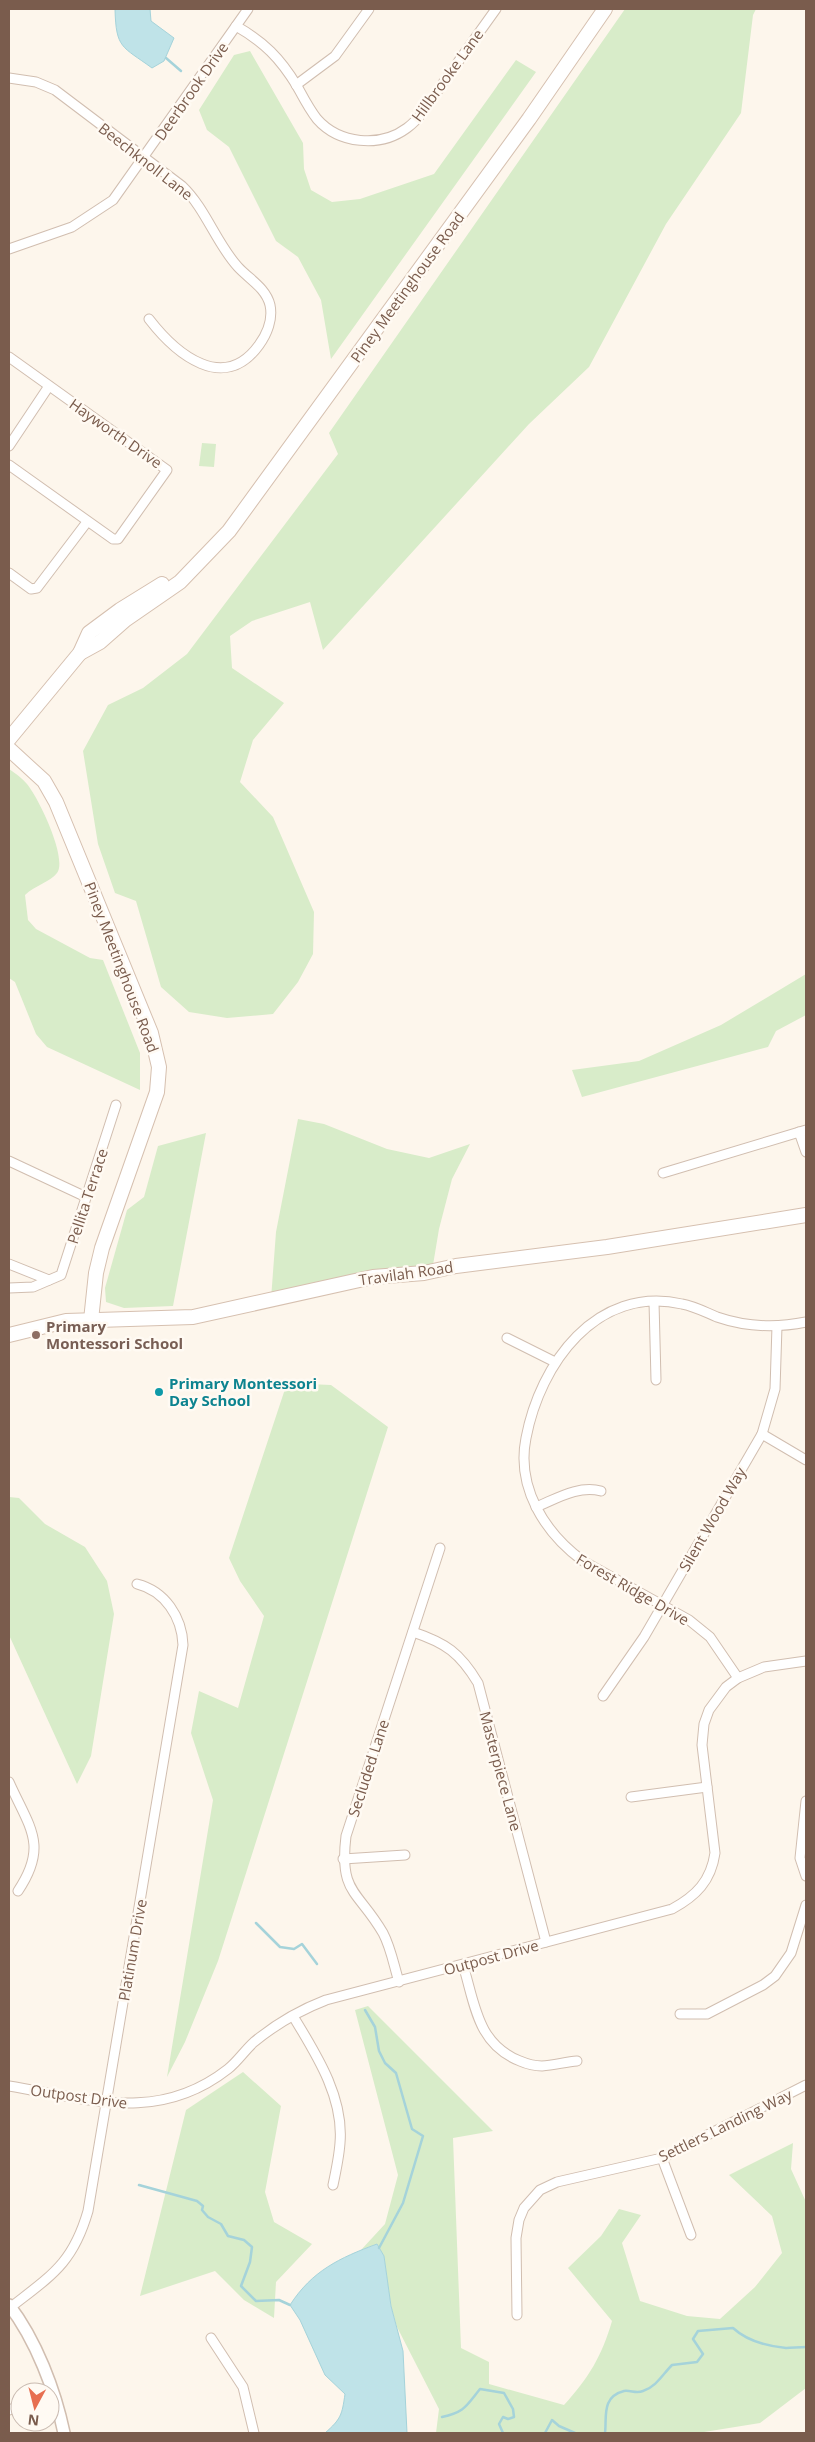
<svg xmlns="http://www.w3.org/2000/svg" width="815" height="2442" viewBox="0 0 815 2442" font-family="'Open Sans',sans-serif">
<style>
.green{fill:#d8ecc9}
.water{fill:#bfe3e8;stroke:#a5d3da}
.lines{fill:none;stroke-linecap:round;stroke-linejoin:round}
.stream{stroke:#a5d3da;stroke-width:2.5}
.minor-casing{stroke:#d1beb0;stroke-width:11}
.tertiary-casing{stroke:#d1beb0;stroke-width:14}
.secondary-casing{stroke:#d6c0b0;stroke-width:16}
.minor{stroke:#fff;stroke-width:9}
.tertiary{stroke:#fff;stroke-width:11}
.secondary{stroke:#fff;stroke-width:14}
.education-dot{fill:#8d6e63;stroke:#fffaf3;stroke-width:2}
.culture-dot{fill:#0f9aa8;stroke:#fffaf3;stroke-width:2}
.labels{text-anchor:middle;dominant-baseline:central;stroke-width:5;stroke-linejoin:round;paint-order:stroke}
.street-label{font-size:15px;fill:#7a5c4d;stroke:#fffaf3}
.education-label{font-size:15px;font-weight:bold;fill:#785e54;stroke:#fffaf3;text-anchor:start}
.culture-label{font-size:15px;font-weight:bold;fill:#0d838f;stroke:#fffaf3;text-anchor:start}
</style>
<rect width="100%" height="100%" fill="#fdf6ec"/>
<!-- green -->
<g class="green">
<polygon points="625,9 756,9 753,15 741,113 666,224 589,367 529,424 323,650 310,602 252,621 230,636 232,668 284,703 253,740 240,782 273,817 314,912 313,954 298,982 273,1014 227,1018 189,1012 161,987 136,901 115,893 98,844 83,751 108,705 143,688 187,654 338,454 329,433"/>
<polygon points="250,51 303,143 304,169 311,190 332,202 360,199 434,174 516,60 536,72 331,359 321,300 298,257 276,241 229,147 207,130 199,110 234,55"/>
<polygon points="202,443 216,444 214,467 199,466"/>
<path d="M9 769C15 773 22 778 27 784 38 797 68 858 57 873 50 882 34 886 25 895L28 920 36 929 90 958 103 960 140 1053V1090L47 1047 36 1034 15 982 9 978Z"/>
<polygon points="806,974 806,1015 776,1031 768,1047 582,1097 572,1070 639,1061 721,1025"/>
<polygon points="298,1119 324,1124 387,1149 429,1158 470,1144 452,1179 439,1229 432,1271 271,1299 276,1232"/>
<polygon points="206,1133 173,1306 124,1308 106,1302 105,1288 127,1210 144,1197 158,1146"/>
<polygon points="287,1383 331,1385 388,1427 218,1961 185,2042 167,2077 213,1800 191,1733 199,1691 238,1708 264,1616 240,1581 229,1558"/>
<polygon points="9,1497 19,1498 45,1524 85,1547 107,1581 114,1614 91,1756 77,1784 9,1635"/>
<path d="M368 2006 493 2131 453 2138 461 2348 489 2362V2384L564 2405C588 2379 602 2356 612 2321L568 2268 601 2236 619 2209 641 2215 622 2243 640 2301 687 2316 720 2319 755 2287 782 2253 772 2216 729 2175 793 2143 791 2169 806 2202V2388L760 2423 698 2433H436L439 2409 397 2327 391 2306 384 2256 377 2244 361 2250 385 2224 398 2175 355 2010Z"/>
<polygon points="243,2072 281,2106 265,2192 274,2222 312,2244 276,2282 274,2318 244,2300 215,2271 140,2296 186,2110"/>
</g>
<!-- water -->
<g class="water">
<path d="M115 9H150L151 21 174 38 164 61 152 68C122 46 116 49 115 9Z"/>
<path d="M377 2244 384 2256 391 2306 403 2351 407 2433H325C341 2419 342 2415 345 2394L325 2375 300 2320 290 2305C312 2271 339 2258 377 2244Z"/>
</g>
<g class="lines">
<!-- stream -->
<g class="stream">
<polyline points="166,58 181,71"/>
<polyline points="256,1923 280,1947 294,1949 302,1944 317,1964"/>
<polyline points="365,2010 375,2027 379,2051 385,2063 396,2073 412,2129 423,2136 403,2203 379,2248"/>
<polyline points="139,2185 197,2201 203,2206 202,2210 208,2217 221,2224 228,2236 244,2240 252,2247 250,2262 241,2286 256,2301 279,2300 290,2305"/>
<path d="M442 2417C465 2412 466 2406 480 2389L504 2393 513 2409 514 2417 508 2419 503 2417 499 2424 503 2433"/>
<polyline points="545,2433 552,2420 559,2426 575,2433"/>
<path d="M605 2433C607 2417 601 2397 624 2391 631 2390 636 2394 643 2391 656 2387 663 2374 672 2365L697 2362 703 2354 693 2339 698 2331 733 2328C747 2341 766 2346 786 2348 792 2348 799 2347 806 2347"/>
</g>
<defs>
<g id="minor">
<path d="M236 26C264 42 280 58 297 86 303 97 309 109 317 119 339 144 380 148 407 128 422 117 432 99 443 83 460 59 478 34 496 9"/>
<path d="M9 78 36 82 55 90 182 186C206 209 216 243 238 267 249 279 266 288 270 305 273 319 267 334 259 345 224 394 176 354 149 319"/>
<polyline points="296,85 335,56 369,9"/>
<polyline points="9,249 72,227 113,200 248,9"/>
<polyline points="9,357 167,470 118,539 113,539 9,465"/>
<polyline points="9,446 49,386"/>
<polyline points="9,573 31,589 37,588 87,522"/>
<polyline points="799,1132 806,1152"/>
<polyline points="9,1161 86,1197"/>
<polyline points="663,1173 806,1130"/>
<polyline points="9,1264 49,1280"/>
<polyline points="9,1288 33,1287 61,1275 116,1105"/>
<polyline points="654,1302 656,1380"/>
<polyline points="507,1338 555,1362"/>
<polyline points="762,1434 806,1460"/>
<path d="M536 1507C556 1499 578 1485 601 1491"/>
<path d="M413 1632C446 1643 460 1653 478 1683L546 1942"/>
<path d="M738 1678 710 1637 689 1620 583 1561C545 1533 516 1488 526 1438 540 1364 596 1285 682 1304 694 1306 705 1312 717 1317 746 1327 776 1328 806 1322"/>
<polyline points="603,1696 644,1637 762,1434 775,1389 777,1326"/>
<path d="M9 1782C29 1827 49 1845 18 1891"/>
<polyline points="631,1797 707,1787"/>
<polyline points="806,1801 800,1858 806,1876"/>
<polyline points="343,1859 405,1855"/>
<path d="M463 1965C475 2004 477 2044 520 2061 527 2064 534 2066 542 2066 554 2065 566 2062 577 2061"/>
<path d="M399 1982C394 1966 391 1948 383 1933 358 1890 339 1894 346 1836L440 1548"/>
<polyline points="680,2014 707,2014 763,1985 775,1976 791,1953 806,1905"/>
<path d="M293 2016C316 2054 344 2097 340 2143 339 2157 336 2171 333 2185"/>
<path d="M9 2086C88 2099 158 2124 228 2069 238 2061 245 2050 254 2042 276 2024 300 2010 326 2000L672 1909C696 1896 711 1881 715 1853L702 1745 704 1724 709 1710 726 1687 738 1678 764 1667 806 1661"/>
<polyline points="662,2158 691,2235"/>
<path d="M11 2307C52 2275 73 2263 88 2211L183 1645C182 1617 165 1591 137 1584"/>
<polyline points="517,2315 516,2238 519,2220 524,2208 540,2190 557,2182 662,2158 806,2085"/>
<polyline points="211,2338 243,2387 254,2433"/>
<polyline points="9,2410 20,2406"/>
</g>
<path id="tertiary" d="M9 2305C36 2340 55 2390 64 2433"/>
<g id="secondary">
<polyline points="80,653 100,642 125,620 180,582 229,531 529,119 605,9"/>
<polyline points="9,739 80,653 89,633 120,610 162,584"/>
<polyline points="9,749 44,781 56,802 151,1033 159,1067 157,1092 102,1248 96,1273 91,1320"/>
<polyline points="9,1335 66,1321 193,1317 373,1277 424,1273 456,1266 607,1247 806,1215"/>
</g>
</defs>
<!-- minor casing -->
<use href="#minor" class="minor-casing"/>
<!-- tertiary casing -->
<use href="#tertiary" class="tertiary-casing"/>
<!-- secondary casing -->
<use href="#secondary" class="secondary-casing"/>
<!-- minor -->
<use href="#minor" class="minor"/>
<!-- tertiary -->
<use href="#tertiary" class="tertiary"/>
<!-- secondary -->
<use href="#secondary" class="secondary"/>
</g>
<!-- markers -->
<circle class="education-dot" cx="36" cy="1335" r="5"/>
<circle class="culture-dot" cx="159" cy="1392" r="5"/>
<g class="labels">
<!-- street labels -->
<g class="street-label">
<text transform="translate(447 75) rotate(-54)">Hillbrooke Lane</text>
<text transform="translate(191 91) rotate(-55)">Deerbrook Drive</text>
<text transform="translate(146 161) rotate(38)">Beechknoll Lane</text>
<text transform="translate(407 287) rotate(-54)">Piney Meetinghouse Road</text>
<text transform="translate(116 433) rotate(35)">Hayworth Drive</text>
<text transform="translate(122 967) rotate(69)">Piney Meetinghouse Road</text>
<text transform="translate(87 1196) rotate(-72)">Pellita Terrace</text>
<text transform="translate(406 1273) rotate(-8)">Travilah Road</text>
<text transform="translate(712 1519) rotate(-60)">Silent Wood Way</text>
<text transform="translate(633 1589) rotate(30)">Forest Ridge Drive</text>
<text transform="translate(368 1768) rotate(-72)">Secluded Lane</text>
<text transform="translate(501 1771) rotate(75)">Masterpiece Lane</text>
<text transform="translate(132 1950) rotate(-80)">Platinum Drive</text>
<text transform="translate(491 1957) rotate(-15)">Outpost Drive</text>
<text transform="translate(79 2096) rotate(8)">Outpost Drive</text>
<text transform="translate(725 2125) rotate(-26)">Settlers Landing Way</text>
</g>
<!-- education labels -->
<g class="education-label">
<text x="46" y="1326">Primary<tspan x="46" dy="17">Montessori School</tspan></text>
</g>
<!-- culture labels -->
<g class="culture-label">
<text x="169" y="1383">Primary Montessori<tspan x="169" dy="17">Day School</tspan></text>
</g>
</g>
<!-- border -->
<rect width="815" height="2442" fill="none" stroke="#7a5c4d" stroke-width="20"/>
<!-- north arrow -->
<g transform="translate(35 2407) rotate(187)"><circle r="24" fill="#fffaf3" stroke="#cabbb1"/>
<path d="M0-4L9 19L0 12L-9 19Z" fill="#e76f51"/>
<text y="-8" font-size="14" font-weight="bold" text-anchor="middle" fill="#7a5c4d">N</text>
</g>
</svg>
